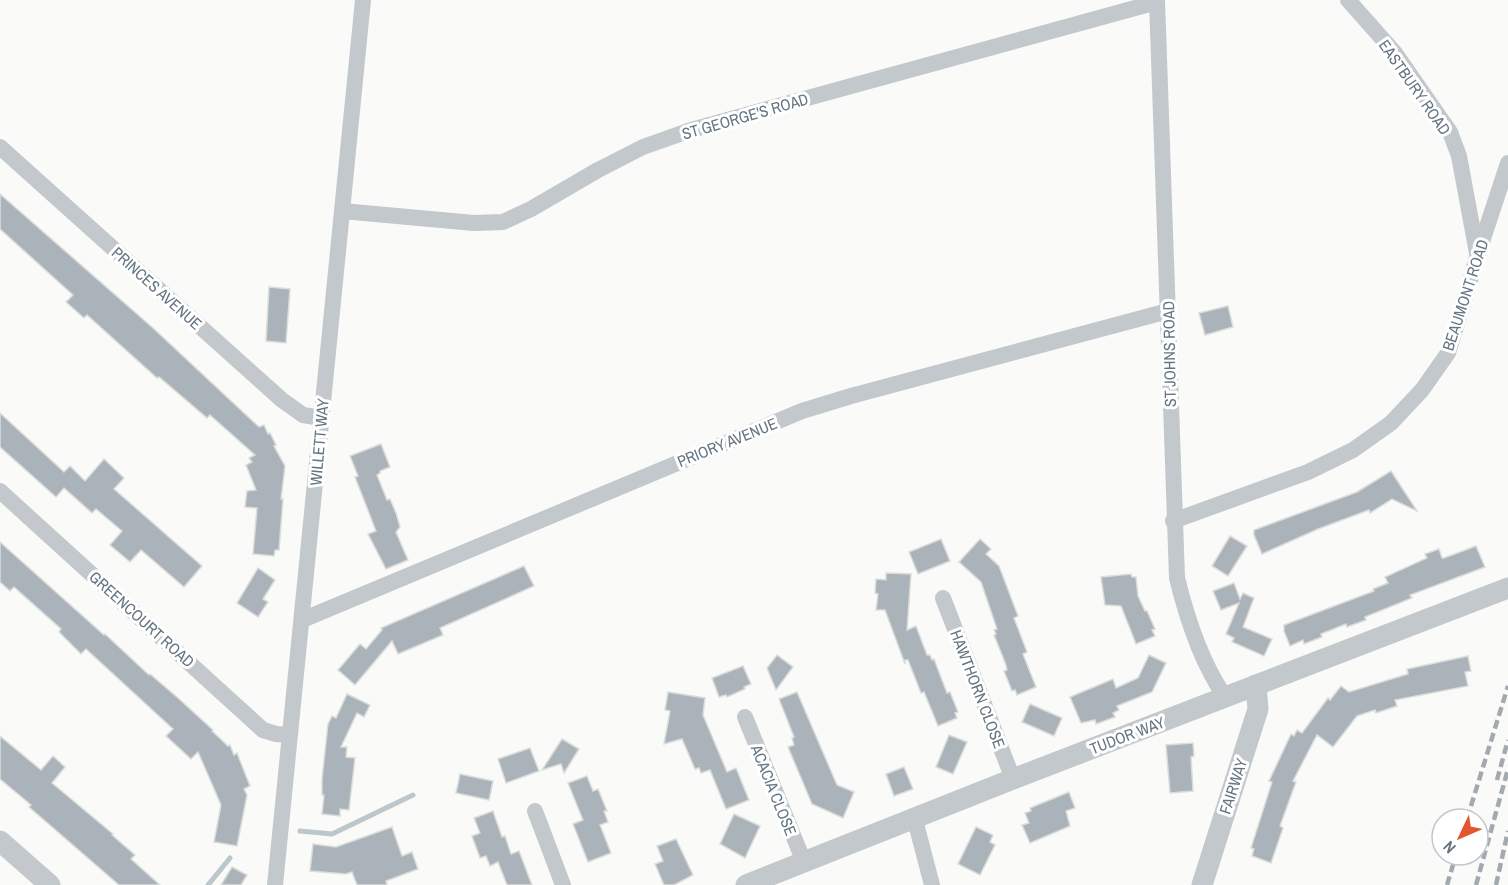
<svg xmlns="http://www.w3.org/2000/svg" width="1508" height="885" viewBox="0 0 1508 885" font-family="'Archivo Narrow',sans-serif">
<style>
.lines{fill:none;stroke-linecap:round;stroke-linejoin:round}
.stream{stroke:#bbc7cb;stroke-width:5}
.building{fill:#aab3b9;stroke:#dcdcda;stroke-width:1.5}
.minor{stroke:#c3c8cc;stroke-width:16}
.tertiary{stroke:#c3c8cc;stroke-width:21}
.rail{stroke:#a2aab0;stroke-width:4.5;stroke-dasharray:9 4.5;stroke-linecap:butt}
.labels{text-anchor:middle;dominant-baseline:central;stroke-width:6;stroke-linejoin:round;paint-order:stroke}
.street-label{font-size:16px;fill:#657683;stroke:#fff}
</style>
<rect width="100%" height="100%" fill="#fafaf8"/>
<g class="lines">
<!-- stream -->
<g class="stream">
<polyline points="300,831 332,834 413,795"/>
<polyline points="208,885 230,858"/>
</g>
</g>
<!-- building -->
<g class="building">
<polygon points="0,194 153,328 259,427 264,425 268,434 270,433 276,445 274,446 285,466 281,499 283,499 279,550 275,550 274,556 253,554 257,508 245,507 247,491 256,490 246,465 252,462 249,458 255,455 210,415 207,418 159,377 157,378 87,315 84,318 66,302 73,295 0,229"/>
<polygon points="269,287 290,289 286,343 266,341"/>
<polygon points="1228,306 1233,327 1205,335 1199,313"/>
<polygon points="0,413 64,472 70,466 85,481 104,459 124,478 114,489 202,566 184,587 141,550 130,562 110,545 122,531 96,509 92,513 64,488 56,497 0,447"/>
<polygon points="381,444 390,467 380,471 380,473 377,475 387,500 390,499 396,513 400,527 396,532 408,560 386,569 368,534 376,531 355,477 358,476 350,456"/>
<polygon points="1391,471 1417,511 1392,499 1370,513 1369,510 1318,529 1262,554 1254,535 1254,530 1357,492"/>
<polygon points="1230,536 1247,546 1228,576 1212,566"/>
<polygon points="941,539 950,561 918,574 909,552"/>
<polygon points="980,539 991,549 986,554 999,566 1018,616 1014,618 1027,652 1023,654 1036,687 1017,695 1015,690 1012,691 1004,671 1007,670 1006,665 994,635 996,634 994,630 997,629 981,582 959,562"/>
<polygon points="0,542 104,635 105,634 149,675 150,674 178,698 213,730 212,731 228,746 230,745 234,755 237,753 250,786 244,789 247,795 237,846 214,842 221,805 198,752 191,759 166,736 173,729 86,649 81,654 59,632 61,629 14,587 10,591 0,582"/>
<polygon points="1476,546 1485,567 1410,595 1412,598 1365,617 1366,620 1347,627 1346,624 1321,634 1322,637 1304,644 1303,640 1290,646 1284,631 1284,625 1374,591 1373,589 1388,583 1385,577 1427,558 1425,554 1439,549 1442,558 1444,558"/>
<polygon points="524,566 534,586 440,628 443,635 398,654 392,641 355,685 338,670 360,644 366,649 382,630 381,628"/>
<polygon points="258,568 275,580 263,599 268,602 258,617 237,603"/>
<polygon points="886,573 911,574 907,630 916,626 927,655 930,655 932,660 934,659 947,693 950,692 958,712 955,713 957,718 938,726 924,692 921,693 908,660 905,660 905,664 885,610 876,610 878,594 875,593 876,579 886,580"/>
<polygon points="1131,574 1132,577 1136,577 1138,596 1145,611 1147,611 1155,629 1152,630 1155,636 1136,644 1121,606 1105,605 1101,577"/>
<polygon points="1234,583 1240,599 1243,593 1254,598 1243,627 1272,639 1264,656 1232,642 1234,638 1226,634 1239,603 1221,610 1213,591"/>
<polygon points="777,655 793,667 776,690 767,668"/>
<polygon points="1149,655 1166,663 1152,692 1117,706 1119,710 1113,713 1115,717 1096,724 1095,720 1081,723 1070,697 1113,679 1116,688 1138,678"/>
<polygon points="1468,656 1471,671 1465,672 1468,686 1395,700 1397,706 1376,713 1375,710 1357,716 1333,747 1317,735 1293,781 1296,782 1280,826 1283,828 1271,863 1252,856 1254,849 1251,848 1272,782 1269,781 1291,734 1294,736 1297,730 1302,733 1328,698 1330,700 1341,686 1349,692 1408,674 1407,669"/>
<polygon points="743,666 751,684 744,687 745,689 727,697 726,695 719,697 712,678"/>
<polygon points="668,692 705,698 703,715 727,772 736,768 749,800 726,809 710,770 701,773 699,768 695,769 682,739 664,744 670,711 665,710"/>
<polygon points="797,692 837,785 854,792 843,818 812,804 788,747 794,745 792,738 794,737 779,699"/>
<polygon points="347,694 370,705 364,717 357,713 341,747 347,747 346,757 355,758 349,810 340,809 340,816 322,814 324,795 322,795 322,779 328,724 332,716 336,718"/>
<polygon points="1030,704 1062,718 1054,736 1022,722"/>
<polygon points="949,735 967,742 953,774 936,767"/>
<polygon points="0,736 41,770 53,756 65,767 52,783 113,834 112,835 135,855 131,859 160,885 119,885 29,807 31,805 0,779"/>
<polygon points="562,739 579,749 564,773 561,764 542,770"/>
<polygon points="1193,743 1194,756 1191,757 1193,791 1170,793 1166,745"/>
<polygon points="530,748 539,771 506,783 498,759"/>
<polygon points="904,767 913,789 894,796 886,774"/>
<polygon points="460,774 493,781 489,800 456,793"/>
<polygon points="587,776 593,791 598,789 607,811 604,811 608,822 600,825 611,853 588,862 573,824 583,820 568,783"/>
<polygon points="1069,792 1075,808 1066,811 1070,826 1030,843 1022,825 1029,823 1025,813 1031,811 1030,808"/>
<polygon points="493,811 502,837 505,836 511,854 519,851 532,885 507,885 498,862 490,866 486,856 480,858 472,836 480,833 474,818"/>
<polygon points="734,814 760,826 745,858 720,844"/>
<polygon points="392,827 402,856 412,852 418,869 386,881 387,885 357,885 352,872 346,874 310,871 313,844 336,847"/>
<polygon points="976,827 993,835 990,842 995,845 980,875 958,864"/>
<polygon points="676,839 693,875 674,885 664,885 655,864 663,861 657,846"/>
<polygon points="232,867 247,875 241,885 221,885"/>
</g>
<g class="lines">
<!-- minor -->
<g class="minor">
<path d="M1157 0 1177 578C1187 619 1201 662 1225 697"/>
<polyline points="1348,0 1395,53 1450,132 1459,156 1477,253"/>
<polyline points="0,147 282,400 303,415 321,418"/>
<polyline points="342,211 474,223 503,222 531,209 598,170 643,147 691,130 1157,2"/>
<polyline points="0,491 263,730 276,734 289,735"/>
<polyline points="1173,521 1308,472 1353,450 1391,423 1422,390 1448,353 1478,254 1508,163"/>
<polyline points="943,598 1013,779"/>
<polyline points="302,620 802,411 851,396 1168,311"/>
<polyline points="745,717 804,862"/>
<polyline points="535,811 563,885"/>
<polyline points="915,820 932,885"/>
<polyline points="275,885 363,0"/>
</g>
<!-- tertiary -->
<g class="tertiary">
<polyline points="0,841 50,885"/>
<polyline points="746,885 1013,779 1508,588"/>
<polyline points="1202,885 1258,709 1256,685"/>
</g>
<!-- rail -->
<g class="rail">
<polyline points="1497,780 1508,740"/>
<polyline points="1467,819 1508,686"/>
<polyline points="1447,885 1456,855"/>
<polyline points="1476,885 1508,769"/>
<polyline points="1496,885 1508,831"/>
</g>
</g>
<g class="labels">
<!-- street labels -->
<g class="street-label">
<text transform="translate(1415 87) rotate(55)">EASTBURY ROAD</text>
<text transform="translate(745 116) rotate(-16)">ST GEORGE'S ROAD</text>
<text transform="translate(157 288) rotate(42)">PRINCES AVENUE</text>
<text transform="translate(1465 295) rotate(-72)">BEAUMONT ROAD</text>
<text transform="translate(1169 354) rotate(-91)">ST JOHNS ROAD</text>
<text transform="translate(319 442) rotate(-85)">WILLETT WAY</text>
<text transform="translate(727 442) rotate(-22)">PRIORY AVENUE</text>
<text transform="translate(142 619) rotate(42)">GREENCOURT ROAD</text>
<text transform="translate(978 689) rotate(69)">HAWTHORN CLOSE</text>
<text transform="translate(1127 735) rotate(-21)">TUDOR WAY</text>
<text transform="translate(1233 786) rotate(-72)">FAIRWAY</text>
<text transform="translate(774 790) rotate(68)">ACACIA CLOSE</text>
</g>
</g>
<!-- north arrow -->
<g transform="translate(1460 837) rotate(226)"><circle r="28" fill="#ffffff" stroke="#c1c8cd" stroke-width="1.5"/>
<path d="M0-4.5L10 22L0 15L-10 22Z" fill="#e4572e"/>
<text y="-9" font-size="16" font-weight="bold" text-anchor="middle" fill="#657683">N</text>
</g>
</svg>
